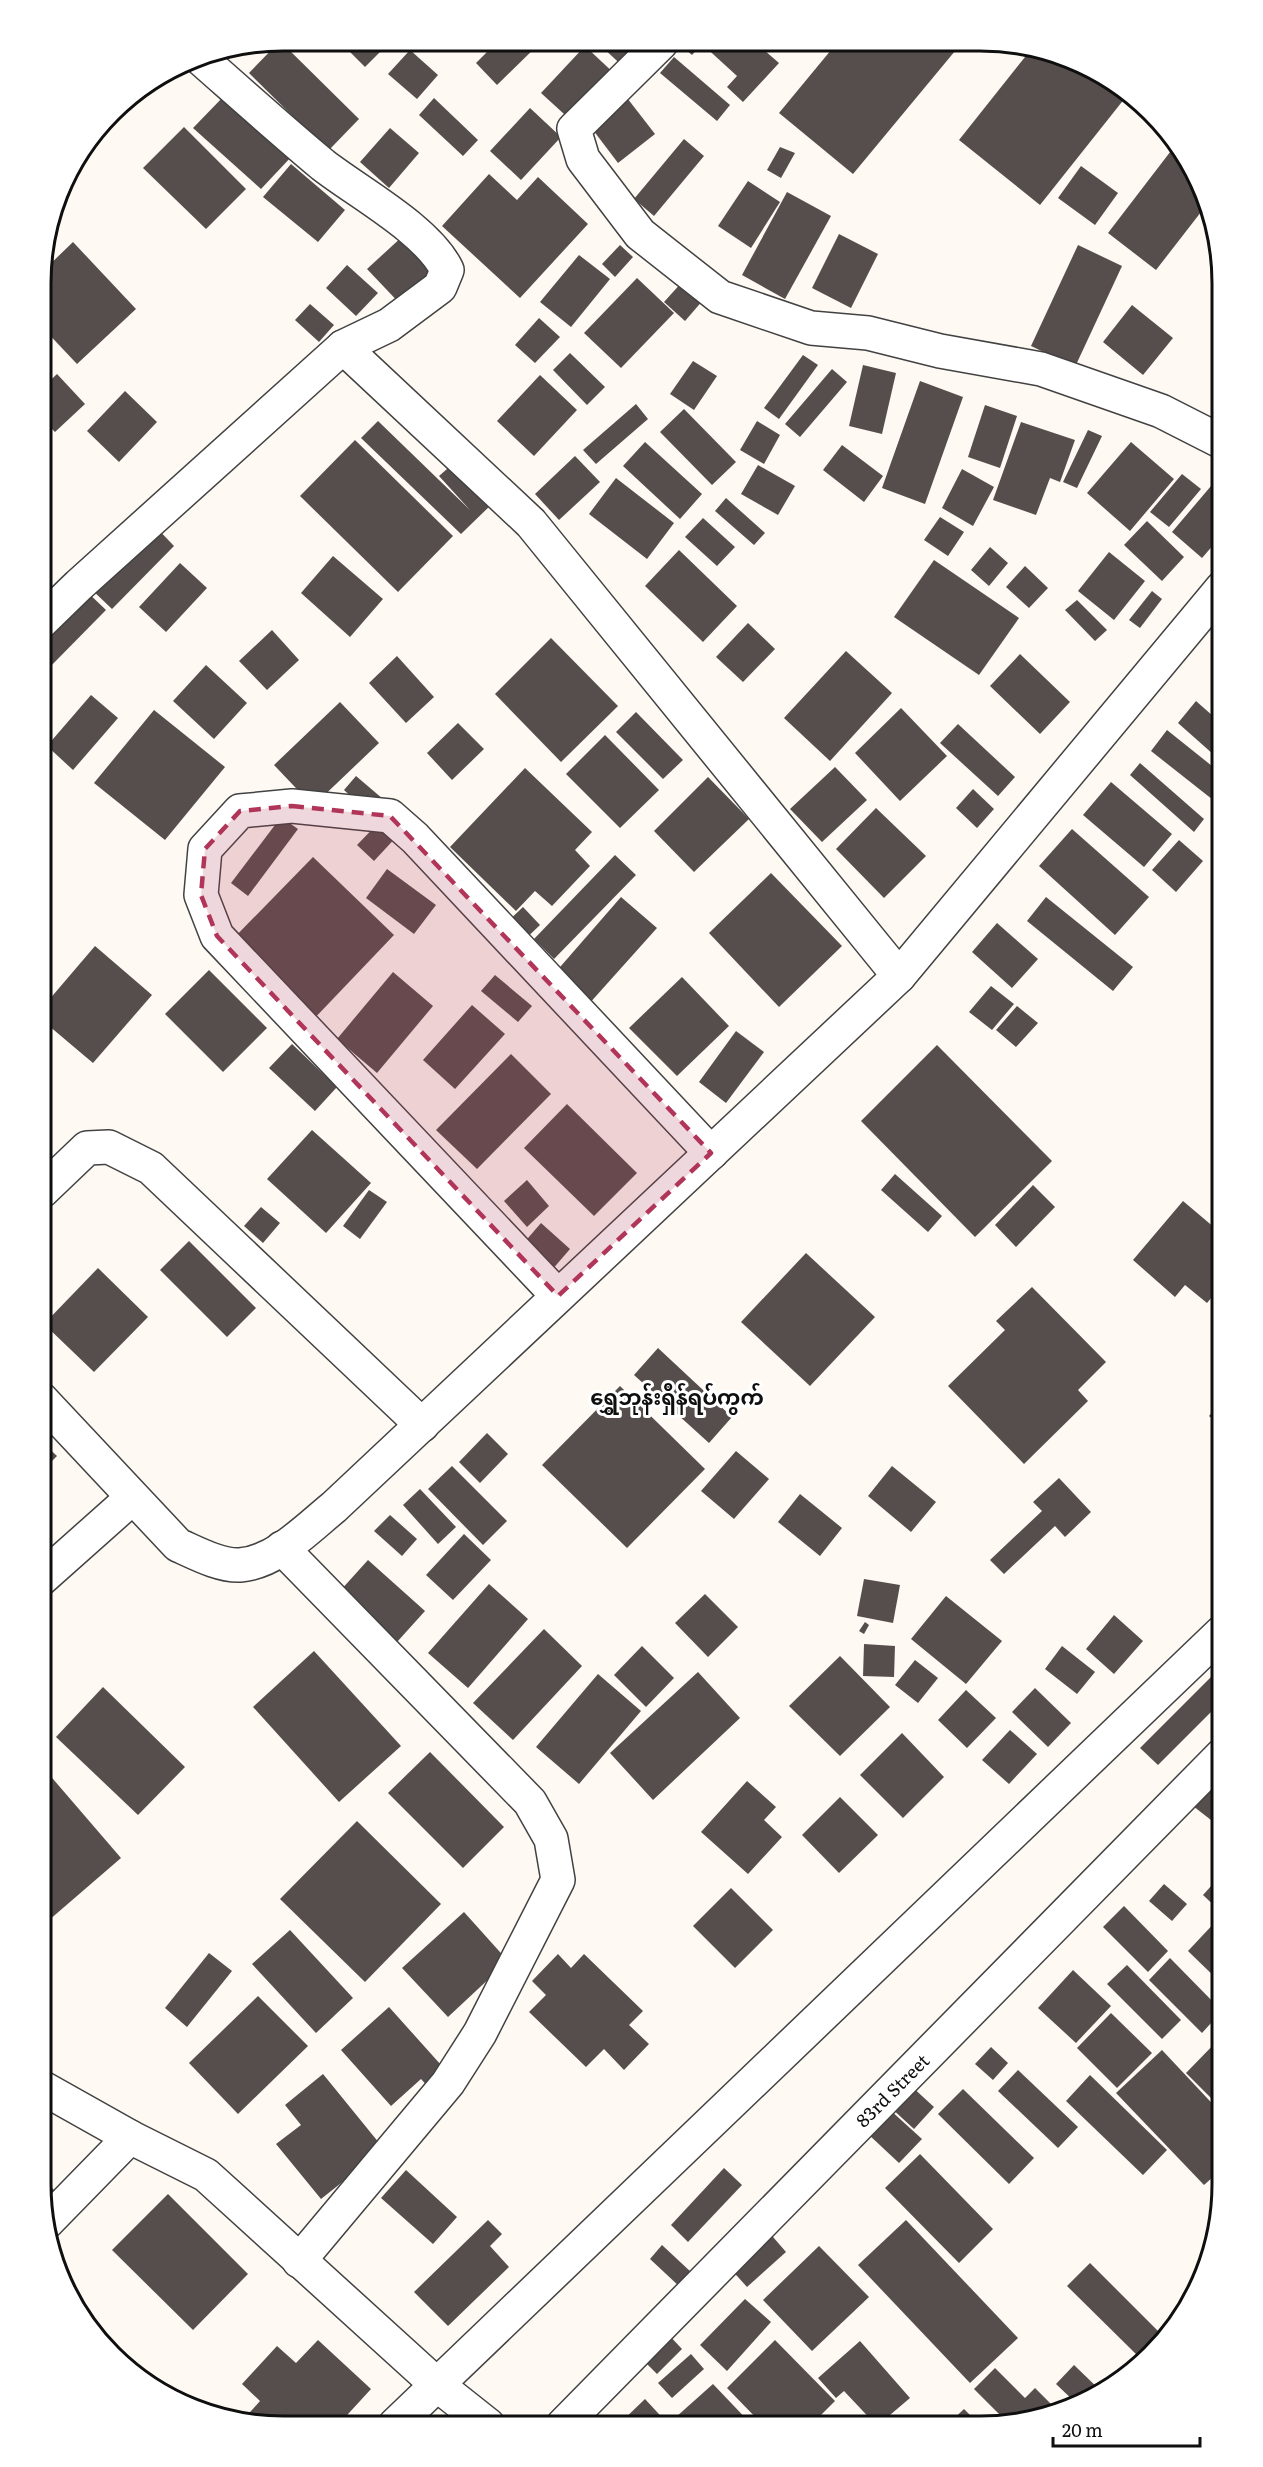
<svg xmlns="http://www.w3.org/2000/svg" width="1263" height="2467" viewBox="0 0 1263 2467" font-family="Literata,'Noto Sans Myanmar',serif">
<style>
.building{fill:#564e4c}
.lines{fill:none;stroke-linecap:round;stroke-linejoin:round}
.street-casing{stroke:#424242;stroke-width:36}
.street{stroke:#fff;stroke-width:33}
.marked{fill:#b03558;fill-opacity:0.2;stroke:#b03558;stroke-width:4.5;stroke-dasharray:12 8;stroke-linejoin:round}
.labels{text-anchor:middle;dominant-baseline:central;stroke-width:6;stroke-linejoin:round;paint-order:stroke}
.street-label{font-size:18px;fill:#0f0f0f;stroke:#fff}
.quarter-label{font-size:21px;font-weight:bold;fill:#0f0f0f;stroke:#fff}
.rim{fill:none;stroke:#0f0f0f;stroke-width:3}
</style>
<rect width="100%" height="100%" fill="#fef9f2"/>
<!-- building -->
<g class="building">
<polygon points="280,41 359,119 328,151 249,73"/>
<polygon points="339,41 389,41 390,42 365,67"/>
<polygon points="497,42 541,42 497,85 476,63"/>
<polygon points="604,42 657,43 629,72 601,46"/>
<polygon points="678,43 756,43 779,63 743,102 727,87 737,76 702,44 692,55"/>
<polygon points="836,44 960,45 853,174 779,113"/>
<polygon points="585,46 618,77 575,124 541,93"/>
<polygon points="1033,47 1087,66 1129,93 1040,205 959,140"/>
<polygon points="410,50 438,75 417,99 388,74"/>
<polygon points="674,57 730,105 717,121 660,73"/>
<polygon points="624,94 655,134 618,163 587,122"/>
<polygon points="225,95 292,156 261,189 193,128"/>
<polygon points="434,98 478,140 463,156 419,115"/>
<polygon points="530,108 561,137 521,180 490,151"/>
<polygon points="184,127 246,189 206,229 143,168"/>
<polygon points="390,128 419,153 389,188 360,162"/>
<polygon points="684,139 704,156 654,216 634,199"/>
<polygon points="1177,143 1208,203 1156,270 1108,233"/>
<polygon points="780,147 795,153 781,178 767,170"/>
<polygon points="291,164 345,210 318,242 263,197"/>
<polygon points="1081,166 1118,193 1095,225 1058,198"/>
<polygon points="489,174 517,200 538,177 588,224 520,298 442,226"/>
<polygon points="748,181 780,202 751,248 718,226"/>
<polygon points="787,192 831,216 785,299 742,275"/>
<polygon points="1210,208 1213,224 1203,217"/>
<polygon points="839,234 878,254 851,308 812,288"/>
<polygon points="404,235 441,274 404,308 367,269"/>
<polygon points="73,242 136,309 77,364 42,327 43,271"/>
<polygon points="620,245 633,257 615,277 602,264"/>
<polygon points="1078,245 1122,266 1075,367 1031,346"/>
<polygon points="579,255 610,279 571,327 540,302"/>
<polygon points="347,265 378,293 356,316 326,288"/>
<polygon points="637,278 674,313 621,368 584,333"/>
<polygon points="683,281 704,299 685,321 664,302"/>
<polygon points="310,304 334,325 319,342 295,320"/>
<polygon points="1132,305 1173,338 1143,375 1103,342"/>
<polygon points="539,318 560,337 535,363 515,345"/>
<polygon points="570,353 605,387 587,405 553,370"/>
<polygon points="803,355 818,365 779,419 764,408"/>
<polygon points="693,361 717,376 694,410 670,394"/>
<polygon points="863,365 896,373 882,434 849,426"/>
<polygon points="832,369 847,382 800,437 785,424"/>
<polygon points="57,374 85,404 55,432 42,419 42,388"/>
<polygon points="540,375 577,410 534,456 497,421"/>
<polygon points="920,381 963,397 925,504 882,488"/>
<polygon points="125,391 157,422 119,462 87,431"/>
<polygon points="636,404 648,419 596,464 583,450"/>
<polygon points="985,405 1017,416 1000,468 968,457"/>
<polygon points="684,409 736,462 712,485 660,432"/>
<polygon points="378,421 470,510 439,476 455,462 494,502 461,534 361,438"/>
<polygon points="757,421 780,435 764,464 740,450"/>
<polygon points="1021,422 1075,440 1060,482 1050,478 1036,515 993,500"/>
<polygon points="1088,430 1102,436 1077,488 1063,482"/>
<polygon points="355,440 453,536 398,592 300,496"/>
<polygon points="645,442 702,494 680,519 623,466"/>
<polygon points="1131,442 1174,479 1130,531 1087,493"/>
<polygon points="842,445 883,476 864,502 823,470"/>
<polygon points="575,456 600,482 559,520 535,494"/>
<polygon points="758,465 795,486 778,515 741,494"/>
<polygon points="962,469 994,487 973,526 942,508"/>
<polygon points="1182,474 1201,489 1169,527 1150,512"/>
<polygon points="616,478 674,523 647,559 589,514"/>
<polygon points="1211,486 1222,496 1222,535 1202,558 1172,532"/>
<polygon points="726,498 765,533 754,545 715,511"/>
<polygon points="940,517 964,532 948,556 924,540"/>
<polygon points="703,518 735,547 717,566 685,537"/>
<polygon points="1147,521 1184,557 1162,581 1124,545"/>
<polygon points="152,523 174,546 112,609 89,587"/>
<polygon points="990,547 1008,563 989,586 971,570"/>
<polygon points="679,550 737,606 703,642 645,586"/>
<polygon points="1109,552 1145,581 1114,620 1078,591"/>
<polygon points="333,556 383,599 350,637 301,593"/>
<polygon points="934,560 1019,618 979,675 894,617"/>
<polygon points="180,563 207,588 166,632 139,607"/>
<polygon points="1025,566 1048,588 1029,608 1006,587"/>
<polygon points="83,588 106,610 42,675 42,629"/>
<polygon points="1152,591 1162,599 1140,628 1129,620"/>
<polygon points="1077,600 1107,630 1095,641 1065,610"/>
<polygon points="748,623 775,649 743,682 716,657"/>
<polygon points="272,630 299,660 267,690 239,661"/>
<polygon points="551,638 618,706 561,762 495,694"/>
<polygon points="846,651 892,693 830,761 784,718"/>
<polygon points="1020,654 1070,702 1040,734 990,686"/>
<polygon points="397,656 434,697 406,723 369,683"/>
<polygon points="206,665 247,703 214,739 173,701"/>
<polygon points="91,695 118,718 73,770 47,746"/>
<polygon points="1196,701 1222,724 1222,762 1178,723"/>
<polygon points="340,702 379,743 313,806 274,765"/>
<polygon points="901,708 947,756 900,801 855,753"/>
<polygon points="154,710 225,767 165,840 94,783"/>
<polygon points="636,712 683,760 663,779 616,732"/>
<polygon points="458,723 484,749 452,780 427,753"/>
<polygon points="958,724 1015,777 998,796 940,743"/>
<polygon points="1167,730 1222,774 1222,807 1151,751"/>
<polygon points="605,735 659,790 620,828 566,774"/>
<polygon points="1140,763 1204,819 1194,832 1130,775"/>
<polygon points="835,767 867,800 822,842 790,809"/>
<polygon points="525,768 592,832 575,850 590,866 552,906 535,891 516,911 450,847"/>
<polygon points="356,776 383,799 369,813 344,790"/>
<polygon points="708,777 749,819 694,872 654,831"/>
<polygon points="1111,782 1172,834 1144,867 1083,815"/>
<polygon points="973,789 994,809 977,828 956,808"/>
<polygon points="876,808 926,856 884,898 836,849"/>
<polygon points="281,817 298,829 248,896 231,883"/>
<polygon points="384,817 400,833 374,861 357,845"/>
<polygon points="1072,829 1149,897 1115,935 1039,866"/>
<polygon points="1179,840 1203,861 1176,892 1152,870"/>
<polygon points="615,855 636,875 554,959 534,939"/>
<polygon points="313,857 394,935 310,1023 228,944"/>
<polygon points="387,869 436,905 414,934 366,898"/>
<polygon points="771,873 842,946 779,1007 709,933"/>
<polygon points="621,897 657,928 588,1005 554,974"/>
<polygon points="1046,897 1133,967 1113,991 1027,921"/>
<polygon points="523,907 540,925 518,946 501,928"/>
<polygon points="997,923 1038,959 1012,988 972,952"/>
<polygon points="95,946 152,995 93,1063 42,1020 42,1008"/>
<polygon points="209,970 267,1028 223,1072 165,1014"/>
<polygon points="393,972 433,1006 377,1073 337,1039"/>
<polygon points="495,975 532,1006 518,1022 481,991"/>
<polygon points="682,977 729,1026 677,1076 629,1028"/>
<polygon points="991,986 1014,1004 992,1030 969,1012"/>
<polygon points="472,1005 505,1034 455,1089 423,1060"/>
<polygon points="1017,1006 1038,1023 1016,1047 996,1030"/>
<polygon points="736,1031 764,1052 726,1103 699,1082"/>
<polygon points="292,1044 337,1087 315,1111 269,1068"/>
<polygon points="937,1045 1052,1161 975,1237 861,1121"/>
<polygon points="511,1054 551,1094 477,1169 436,1130"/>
<polygon points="567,1104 637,1173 594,1216 524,1148"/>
<polygon points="312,1130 371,1183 326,1233 267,1179"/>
<polygon points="895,1174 942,1216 928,1232 881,1190"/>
<polygon points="527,1180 549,1206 527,1227 504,1201"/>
<polygon points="1033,1185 1055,1207 1016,1247 995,1225"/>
<polygon points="369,1190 387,1202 360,1239 343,1226"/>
<polygon points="1183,1201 1222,1234 1222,1285 1207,1303 1185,1285 1175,1297 1133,1260"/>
<polygon points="261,1207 280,1223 263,1243 244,1226"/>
<polygon points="541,1223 570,1249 551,1271 522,1245"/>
<polygon points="189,1241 256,1308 227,1337 160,1270"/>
<polygon points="806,1253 875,1317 810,1386 741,1322"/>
<polygon points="98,1268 148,1317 94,1372 44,1324"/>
<polygon points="1032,1287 1106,1362 1078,1390 1088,1401 1024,1464 948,1386 1005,1330 996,1321"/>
<polygon points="658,1348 732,1417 709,1443 634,1375"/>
<polygon points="620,1386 705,1469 627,1548 542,1465"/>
<polygon points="1222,1400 1222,1428 1209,1416"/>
<polygon points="487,1433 508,1454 480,1483 459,1462"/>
<polygon points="41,1441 57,1456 41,1472"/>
<polygon points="736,1451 769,1479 734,1519 701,1491"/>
<polygon points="452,1466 507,1521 483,1545 428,1489"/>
<polygon points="892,1466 936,1502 911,1532 868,1496"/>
<polygon points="1059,1478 1091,1512 1065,1537 1055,1526 1004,1574 990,1560 1042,1511 1033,1502"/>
<polygon points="420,1489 456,1527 438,1544 403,1505"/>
<polygon points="800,1494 842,1528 820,1556 778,1522"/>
<polygon points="390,1515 417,1539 402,1556 374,1531"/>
<polygon points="464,1534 491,1560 453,1600 426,1575"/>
<polygon points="368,1560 425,1611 397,1642 340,1591"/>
<polygon points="864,1579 900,1585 893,1623 857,1616"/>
<polygon points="489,1584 528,1619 468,1688 428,1653"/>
<polygon points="705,1594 738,1627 708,1657 675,1623"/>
<polygon points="946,1596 1002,1641 966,1684 911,1639"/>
<polygon points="1114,1615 1143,1641 1114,1674 1086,1649"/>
<polygon points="865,1622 869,1625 864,1634 859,1631"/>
<polygon points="544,1629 582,1666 513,1740 473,1703"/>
<polygon points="864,1644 895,1646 894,1677 863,1676"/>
<polygon points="642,1646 674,1678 646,1707 614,1675"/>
<polygon points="1062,1646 1095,1672 1077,1694 1045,1669"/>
<polygon points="314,1651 401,1746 339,1802 253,1707"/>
<polygon points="840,1656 890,1707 840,1756 789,1706"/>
<polygon points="915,1660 938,1678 918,1703 895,1685"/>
<polygon points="1222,1666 1222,1701 1158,1765 1140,1748"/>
<polygon points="698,1672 740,1718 653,1800 610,1753"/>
<polygon points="598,1674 641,1711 579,1784 536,1747"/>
<polygon points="103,1687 185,1767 138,1815 56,1737"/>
<polygon points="1035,1688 1071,1723 1048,1747 1012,1712"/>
<polygon points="966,1690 996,1718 967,1748 938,1720"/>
<polygon points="1010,1730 1037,1754 1009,1784 982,1760"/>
<polygon points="902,1733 944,1777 903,1818 860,1775"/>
<polygon points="430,1752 504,1827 463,1868 388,1793"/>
<polygon points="41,1765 121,1858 41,1927"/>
<polygon points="1213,1780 1222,1787 1222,1806 1211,1820 1193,1806"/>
<polygon points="747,1781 776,1807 764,1820 782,1837 748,1874 701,1832"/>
<polygon points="840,1797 878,1835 839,1873 802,1835"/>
<polygon points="357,1821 441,1904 365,1982 280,1899"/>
<polygon points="1222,1874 1222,1913 1203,1895"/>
<polygon points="1164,1884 1187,1904 1172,1921 1149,1901"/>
<polygon points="731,1888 773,1930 735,1968 693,1926"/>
<polygon points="1124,1906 1168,1951 1148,1972 1103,1927"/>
<polygon points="464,1912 508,1961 448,2017 402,1968"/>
<polygon points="1218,1919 1222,1923 1222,1984 1188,1951"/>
<polygon points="290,1930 353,1998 316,2033 252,1964"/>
<polygon points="209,1953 232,1971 187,2027 165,2008"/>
<polygon points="558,1954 571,1968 584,1954 643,2011 629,2025 649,2044 624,2070 604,2049 586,2067 529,2012 546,1995 532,1981"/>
<polygon points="1170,1958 1222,2011 1202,2033 1149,1980"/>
<polygon points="1127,1965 1181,2020 1162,2039 1107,1984"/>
<polygon points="1073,1970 1111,2006 1076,2043 1038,2008"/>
<polygon points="258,1996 308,2046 238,2114 189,2063"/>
<polygon points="389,2007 450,2075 432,2091 421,2079 391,2106 341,2050"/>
<polygon points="1111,2013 1152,2053 1117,2088 1077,2048"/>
<polygon points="1222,2036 1222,2109 1186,2073"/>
<polygon points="991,2047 1008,2063 993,2080 975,2064"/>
<polygon points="1162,2050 1222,2114 1222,2169 1204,2185 1116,2093"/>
<polygon points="1018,2070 1078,2127 1058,2148 998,2091"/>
<polygon points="323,2074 384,2149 321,2199 276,2144 301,2125 285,2105"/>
<polygon points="1090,2075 1167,2150 1143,2175 1066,2101"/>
<polygon points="909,2084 934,2107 914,2129 889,2106"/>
<polygon points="963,2089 1034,2158 1009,2184 938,2114"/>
<polygon points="889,2109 922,2139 899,2163 867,2133"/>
<polygon points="920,2154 993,2229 959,2263 885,2188"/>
<polygon points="724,2168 742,2185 688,2242 671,2225"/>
<polygon points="406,2170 457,2217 433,2244 381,2198"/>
<polygon points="41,2177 55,2191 44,2203 40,2184"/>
<polygon points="168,2194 248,2274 193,2330 112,2250"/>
<polygon points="488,2220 502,2234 490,2246 509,2267 448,2326 414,2292"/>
<polygon points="906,2220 1018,2338 970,2383 858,2265"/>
<polygon points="767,2230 786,2252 747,2287 728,2266"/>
<polygon points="662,2245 692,2273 680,2287 650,2259"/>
<polygon points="819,2246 869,2297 812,2351 763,2300"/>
<polygon points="1090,2263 1165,2338 1142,2360 1067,2286"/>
<polygon points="745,2299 771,2322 727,2371 700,2345"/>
<polygon points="667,2333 682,2349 657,2374 641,2358"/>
<polygon points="318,2340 371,2389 338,2425 251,2424 241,2422 260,2401 242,2384 277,2346 296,2363"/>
<polygon points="775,2340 835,2401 810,2426 764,2426 727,2388"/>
<polygon points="860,2341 910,2398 877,2426 844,2391 836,2398 818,2378"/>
<polygon points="691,2354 704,2369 672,2398 658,2383"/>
<polygon points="1074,2365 1102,2392 1077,2404 1056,2384"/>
<polygon points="995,2368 1025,2398 1035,2388 1060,2413 1007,2422 974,2389"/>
<polygon points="713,2384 753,2426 684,2426 676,2417"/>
<polygon points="645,2399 670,2426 618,2425"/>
<polygon points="964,2409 981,2426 946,2426"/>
</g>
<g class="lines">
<defs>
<g id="street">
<polyline points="661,43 574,129 583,159 640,234 720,297 811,328 868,333 940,351 1041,369 1161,411 1222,442"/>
<polyline points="343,347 531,523 899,976"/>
<path d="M42 621 79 585 343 347 389 325 440 287 447 270C428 230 359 193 323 165 281 130 240 93 199 57"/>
<polyline points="42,1191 87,1148 109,1147 151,1168 422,1425"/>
<polyline points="558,1296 217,936 201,895 205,849 240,811 292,806 390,816 415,838 711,1153"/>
<path d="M41 1399 178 1545C196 1553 220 1566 240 1565 276 1562 307 1529 334 1507L899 976 1222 588"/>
<polyline points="282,1548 530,1802 551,1839 558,1880 480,2033 448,2083 299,2261"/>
<polyline points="41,1579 132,1498"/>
<polyline points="41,2087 130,2137 47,2222"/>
<polyline points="130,2137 206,2175 435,2383 488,2425"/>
<polyline points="395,2425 1222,1632"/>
<polyline points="563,2425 1222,1755"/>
</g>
</defs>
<!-- street casing -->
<use href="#street" class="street-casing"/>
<!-- street -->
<use href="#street" class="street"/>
</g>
<!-- marked area -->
<path class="marked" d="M292 806 390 816 711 1153 558 1296 217 936 201 895 205 849 240 811Z"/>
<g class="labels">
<!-- street labels -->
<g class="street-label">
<text transform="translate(892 2090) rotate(-45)">83rd Street</text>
</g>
<!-- quarter labels -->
<g class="quarter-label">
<text x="677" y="1395">ရွှေဘုန်းရှိန်ရပ်ကွက်</text>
</g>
</g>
<!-- crop -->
<path d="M0 0H1263V2467H0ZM283 51H980A232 232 0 0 1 1212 283V2184A232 232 0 0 1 980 2416H283A232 232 0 0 1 51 2184V283A232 232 0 0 1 283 51Z" fill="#fff" fill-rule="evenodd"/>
<path class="rim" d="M283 51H980A232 232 0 0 1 1212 283V2184A232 232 0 0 1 980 2416H283A232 232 0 0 1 51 2184V283A232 232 0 0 1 283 51Z"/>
<!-- scale -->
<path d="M1053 2437v9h147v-9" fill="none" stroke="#0f0f0f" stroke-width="3"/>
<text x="1062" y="2437" font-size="18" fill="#0f0f0f" stroke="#ffffff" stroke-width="4.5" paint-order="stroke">20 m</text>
</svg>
